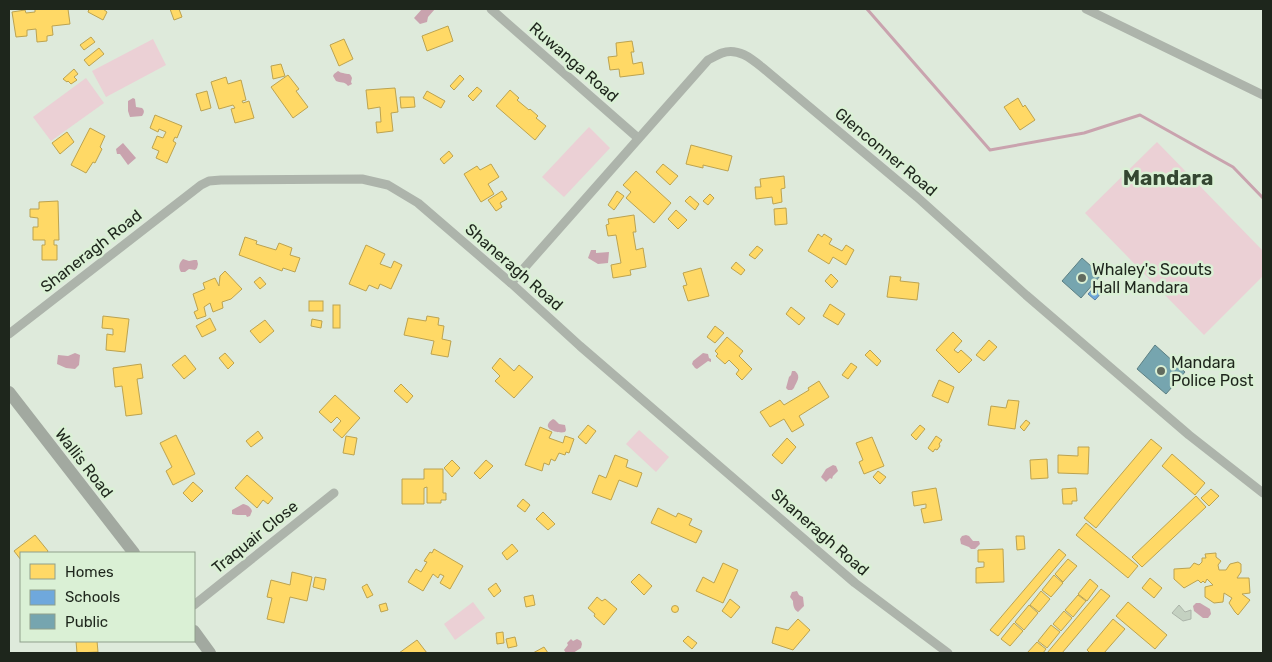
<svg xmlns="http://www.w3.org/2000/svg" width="1272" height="662" viewBox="0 0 1272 662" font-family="Rubik,sans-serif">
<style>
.green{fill:#ebd0d5}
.water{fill:#c9a3ae}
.homes{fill:#ffd966;stroke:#bca350}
.schools{fill:#6fa8dc;stroke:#5781a2}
.public{fill:#76a5af;stroke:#5c7f83}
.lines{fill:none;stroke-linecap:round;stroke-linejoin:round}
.stream{stroke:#c9a3ae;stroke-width:3}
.building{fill:#c4d1c1;stroke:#abb4a9}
.street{stroke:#adb4ab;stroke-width:9}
.secondary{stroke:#a2a9a0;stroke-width:12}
.poi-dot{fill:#616b5f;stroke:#daf0d5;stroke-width:2}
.labels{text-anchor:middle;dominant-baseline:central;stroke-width:5;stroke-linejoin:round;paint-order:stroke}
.street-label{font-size:16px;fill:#1e261c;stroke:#daf0d5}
.poi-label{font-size:16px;fill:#1e261c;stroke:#daf0d5;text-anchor:start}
.district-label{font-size:21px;font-weight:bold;fill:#344631;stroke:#daf0d5}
</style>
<rect width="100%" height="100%" fill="#deeadb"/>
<!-- green -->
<g class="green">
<polygon points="153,39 166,65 106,97 92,71"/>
<polygon points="86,78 104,103 51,141 33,117"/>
<polygon points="589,127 610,148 564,197 542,177"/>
<polygon points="1157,142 1263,251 1263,276 1204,335 1085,213"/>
<polygon points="639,430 669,457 656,472 626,444"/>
<polygon points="473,602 485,618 455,640 444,624"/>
</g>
<!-- water -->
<g class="water">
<polygon points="422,9 435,9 428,17 427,22 420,24 414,18"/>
<path d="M338 71C340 72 341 73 343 73 348 75 350 72 352 78L351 82 352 84 348 86C345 81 340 83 336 81L333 76 334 74Z"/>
<path d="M133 98 135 99 136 107 142 108C145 111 144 113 142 116L130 117 128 111V101Z"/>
<polygon points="123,143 136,158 128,165 120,154 117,154 116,149"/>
<polygon points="591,250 596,250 596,253 609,252 608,263 598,264 588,258"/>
<path d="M183 259 189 261 194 260H197L198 264 197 268 195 270 189 269 185 272H181C178 267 179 263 183 259Z"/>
<polygon points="75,353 80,355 79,365 75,369 66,368 57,364 58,355 68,356"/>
<polygon points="703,353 708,354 709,358 711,359 711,362 708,361 697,369 695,368 692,364 693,361"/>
<path d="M792 371H795C802 377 796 382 794 388L792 390H788L786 388 789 377 791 375Z"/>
<path d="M553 419 555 420 559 424 565 425 566 430 565 432C557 434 539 428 553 419Z"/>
<polygon points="833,465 836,466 838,471 833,476 832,479 830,478 826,482 821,477 826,469"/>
<path d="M243 504C247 505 250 506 252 511L250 516 247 517 246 515H237L232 514V510Z"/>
<polygon points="966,535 969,536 973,541 979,541 980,544 975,549 971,549 969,547 961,544 960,539 962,536"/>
<path d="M797 591 799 595 803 597 804 606 798 612C794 610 793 605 793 601L790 597 792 592Z"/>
<polygon points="1196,603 1200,603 1210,609 1211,614 1208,618 1203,618 1194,611 1193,606"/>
<polygon points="571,639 573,641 577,639 581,641 582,644 581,648 573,653 566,653 564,650 568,645 567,643"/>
</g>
<!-- homes -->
<g class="homes">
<polygon points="35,9 68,9 70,24 52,26 53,35 47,36 47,41 37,42 36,29 27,30 27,36 16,37 12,12 25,10 26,13 35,12"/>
<polygon points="89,9 103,9 107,12 103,20 88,12"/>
<polygon points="170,9 179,9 182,17 174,20"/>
<polygon points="448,26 453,41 427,51 422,36"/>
<polygon points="91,37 95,42 84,50 80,45"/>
<polygon points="344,39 353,59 339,66 330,45"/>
<polygon points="632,41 634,52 631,52 633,64 642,62 644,74 620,77 619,69 610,70 608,57 617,56 616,43"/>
<polygon points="99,48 104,54 89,66 84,60"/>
<polygon points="281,64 285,76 273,79 271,66"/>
<polygon points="74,69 78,74 74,77 77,80 71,84 68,81 67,82 63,79"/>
<polygon points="288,75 299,89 296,91 308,107 293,118 271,87"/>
<polygon points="460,75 464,79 454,90 450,86"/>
<polygon points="226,77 228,84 241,80 246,100 242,101 243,103 249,101 254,118 235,123 231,109 235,108 233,105 219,109 211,82"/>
<polygon points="477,87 482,91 473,101 468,96"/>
<polygon points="395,88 398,112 391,113 393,131 377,133 376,122 381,122 380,107 368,109 366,90"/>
<polygon points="510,90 519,98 517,100 529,110 530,109 538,116 536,118 546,126 535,140 496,106"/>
<polygon points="207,91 211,108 201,111 196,94"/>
<polygon points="427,91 445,101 441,108 423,98"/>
<polygon points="400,97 414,97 415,107 401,108"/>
<polygon points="1018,98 1023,107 1025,105 1035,120 1020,130 1004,107"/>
<polygon points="155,115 182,126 177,138 175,137 173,141 176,143 167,163 156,158 159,151 152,148 157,136 163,138 166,132 159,129 158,132 150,128"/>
<polygon points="90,128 105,136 100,147 102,149 95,163 93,162 86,173 71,165"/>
<polygon points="67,132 74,142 60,154 52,143"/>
<polygon points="691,145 732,156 728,171 703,165 703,168 686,164"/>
<polygon points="449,151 453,156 444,164 440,159"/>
<polygon points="491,164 499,177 488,184 494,194 481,202 464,174 477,166 480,170"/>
<polygon points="663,164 678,176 670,185 656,172"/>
<polygon points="636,171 671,203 654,223 626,198 631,192 623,185"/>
<polygon points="784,176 785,188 781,189 782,202 773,204 772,197 756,199 755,187 761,187 760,179"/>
<polygon points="502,191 507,199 500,203 502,207 496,211 488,200"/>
<polygon points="617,191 624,196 614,210 608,205"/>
<polygon points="710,194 714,198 708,205 703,201"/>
<polygon points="690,196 699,204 695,210 685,201"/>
<polygon points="58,201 59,240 54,240 54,245 57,245 57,260 42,260 42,245 45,245 45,240 33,240 33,227 38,227 38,218 30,217 30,209 39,209 39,202"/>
<polygon points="786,208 787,224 775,225 774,209"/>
<polygon points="676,210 687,220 678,229 668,219"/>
<polygon points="634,215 636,232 633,232 636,250 643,248 646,267 630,270 631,275 613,278 611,265 621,263 616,235 608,236 606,225 609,224 608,219"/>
<polygon points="818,234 822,237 824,234 832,239 829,244 842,251 846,245 854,250 846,265 833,257 829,264 808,251"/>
<polygon points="245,237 257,241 256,244 276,250 279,243 292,248 290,255 300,258 295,272 283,268 282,271 239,255"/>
<polygon points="366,245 385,254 380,264 391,268 394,261 402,265 391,289 380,284 378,289 369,285 366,291 349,284"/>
<polygon points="757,246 763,250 755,259 749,255"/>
<polygon points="736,262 745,270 741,275 731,268"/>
<polygon points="701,268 709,296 688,301 683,286 687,285 683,273"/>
<polygon points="225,271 242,289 231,299 222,302 223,308 213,312 210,303 204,307 206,316 197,319 194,312 198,310 193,294 205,289 203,283 215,278 219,286 220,276"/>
<polygon points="831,274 838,281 832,288 825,281"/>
<polygon points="890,276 901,277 900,281 919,283 917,300 887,297"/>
<polygon points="260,277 266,284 260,289 254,282"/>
<rect x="309" y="301" width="14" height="10"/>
<polygon points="830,304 845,314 838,325 823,316"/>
<rect x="333" y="305" width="7" height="23"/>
<polygon points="791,307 805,318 799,325 786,314"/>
<polygon points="103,316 129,319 125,352 106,350 107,334 113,335 113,329 102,328"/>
<polygon points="427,316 439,318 438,325 444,326 442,339 451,341 448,357 431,354 434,341 404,335 408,318 426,321"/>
<polygon points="210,318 216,330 202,337 196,326"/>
<polygon points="312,319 322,321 321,328 311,326"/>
<polygon points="265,320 274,331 260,343 250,331"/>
<polygon points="715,326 724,333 715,343 707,337"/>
<polygon points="953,332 962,341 954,350 958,353 961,350 972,360 959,373 936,350"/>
<polygon points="727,337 743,351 739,356 752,369 742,380 736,374 739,370 729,360 725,364 716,356 718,354 715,351"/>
<polygon points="989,340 997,347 984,361 976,355"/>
<polygon points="870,350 881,361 877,366 865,355"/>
<polygon points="225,353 234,363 228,369 219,358"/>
<polygon points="185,355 196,369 184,379 172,365"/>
<polygon points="500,358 514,371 519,365 533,377 514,398 495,381 500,376 492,368"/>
<polygon points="851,363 857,367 848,379 842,375"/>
<polygon points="141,364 143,378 137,379 142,414 126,416 122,386 115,387 113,368"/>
<polygon points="939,380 954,387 948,403 932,396"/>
<polygon points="819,381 829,397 799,416 804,425 792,432 784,419 770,427 760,412 780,400 784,405 809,390 808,388"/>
<polygon points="401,384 413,396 407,403 394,391"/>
<polygon points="335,395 360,418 342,438 333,430 341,421 337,417 331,423 319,412"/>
<polygon points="1008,400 1019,401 1015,429 988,425 991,406 1006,408"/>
<polygon points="1026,420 1030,423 1024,431 1020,427"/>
<polygon points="588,425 596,431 586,444 578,437"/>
<polygon points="920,425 925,429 916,440 911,435"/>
<polygon points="540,427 552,432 549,438 563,443 565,436 574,439 569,453 566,452 565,455 559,453 555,461 551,459 549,465 544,463 542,471 525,465"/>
<polygon points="258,431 263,438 251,447 246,441"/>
<polygon points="176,435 195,474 173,485 166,471 172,467 160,443"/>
<polygon points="346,436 357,438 354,455 343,453"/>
<polygon points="936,436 942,440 939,444 940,446 937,450 935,449 933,452 928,448"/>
<polygon points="872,437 884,466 864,474 859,462 863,460 856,443"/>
<polygon points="787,438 796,447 782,464 772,455"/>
<polygon points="1151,439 1162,448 1096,528 1084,518"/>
<polygon points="1078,447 1089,447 1088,474 1058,473 1058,455 1078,456"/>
<polygon points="1172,454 1205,483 1195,495 1162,466"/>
<polygon points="615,455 628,460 626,467 642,473 637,487 619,480 611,500 592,493 599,475 606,478"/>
<polygon points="1047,459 1048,478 1031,479 1030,460"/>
<polygon points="452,460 460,468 452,477 444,468"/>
<polygon points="486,460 493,466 480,479 474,473"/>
<polygon points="424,469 443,469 443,493 446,493 446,500 441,500 441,503 427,503 427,487 424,488 424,504 402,504 402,479 424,479"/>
<polygon points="878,471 886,477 880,484 873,477"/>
<polygon points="247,475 273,498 268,504 263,500 257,508 235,488"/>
<polygon points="193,482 203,491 192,502 183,493"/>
<polygon points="936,488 942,520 924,523 921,509 926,508 926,504 914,506 912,492"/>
<polygon points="1076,488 1077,501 1072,501 1072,504 1063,504 1062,489"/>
<polygon points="1211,489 1219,496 1209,506 1201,498"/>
<polygon points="1196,496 1206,507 1142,567 1132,557"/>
<polygon points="523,499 530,505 525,512 517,506"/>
<polygon points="658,508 676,517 678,513 692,519 689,525 702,531 696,543 651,523"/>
<polygon points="543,512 555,524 548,530 536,519"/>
<polygon points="1086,523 1138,566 1128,578 1076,535"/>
<polygon points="35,535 48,551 47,553 21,553 21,560 14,551"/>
<polygon points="1016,536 1024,536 1025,549 1017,550"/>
<polygon points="512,544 518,551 507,560 502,553"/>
<polygon points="434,549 463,566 450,589 440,583 444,576 440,574 438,578 433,574 423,591 408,582 416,569 421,572 427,562 424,561 430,552 432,553"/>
<polygon points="1003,549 1004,582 976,583 976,568 984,567 984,562 978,562 978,550"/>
<polygon points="1059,549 1066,555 998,636 990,630"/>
<polygon points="1216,553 1216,557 1221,561 1218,565 1219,570 1226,570 1230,564 1238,562 1241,564 1241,572 1237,578 1249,578 1250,593 1242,594 1250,600 1238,615 1235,612 1229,603 1232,598 1224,593 1223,602 1214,603 1205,597 1205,587 1213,585 1207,579 1205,583 1203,581 1201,583 1198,580 1184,588 1174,579 1174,569 1190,568 1194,563 1199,565 1202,562 1202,558 1206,558 1205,554"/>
<polygon points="1068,559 1077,566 1063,582 1055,574"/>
<polygon points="723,563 738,570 723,603 696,591 703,577 714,583"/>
<polygon points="292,572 312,577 307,601 290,597 284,623 267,619 272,598 267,597 271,580 290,585"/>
<polygon points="639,574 652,586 644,595 631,582"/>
<polygon points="1054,575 1063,583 1051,597 1042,590"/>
<polygon points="315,577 326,579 324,590 313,587"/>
<polygon points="1150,578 1162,588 1154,598 1142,588"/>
<polygon points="1090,579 1098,586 1087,601 1078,594"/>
<polygon points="496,583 501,591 494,597 488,589"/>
<polygon points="367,584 373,595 367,598 362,587"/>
<polygon points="1101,589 1110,596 1062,653 1047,653"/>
<polygon points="1041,591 1050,599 1039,612 1030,605"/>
<polygon points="533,595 535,605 526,607 524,597"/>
<polygon points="1078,595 1086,601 1073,617 1065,610"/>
<polygon points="597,597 602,601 605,599 617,609 604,625 594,616 595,614 588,608"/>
<polygon points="730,599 740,607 731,618 722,611"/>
<polygon points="1128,602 1167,635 1155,649 1116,616"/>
<polygon points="386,603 388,610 381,612 379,605"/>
<polygon points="1029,605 1038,613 1024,630 1015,622"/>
<circle cx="675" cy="609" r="3.5"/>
<polygon points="1064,611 1072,618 1061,631 1053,624"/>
<polygon points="798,619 810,630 793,650 772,643 776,627 788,630"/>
<polygon points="1113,619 1125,629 1104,653 1090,653 1087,650"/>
<polygon points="1014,623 1023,631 1010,646 1001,639"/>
<polygon points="1051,625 1060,632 1047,648 1038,641"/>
<polygon points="503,632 504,643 497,644 496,633"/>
<polygon points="688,636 697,643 692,649 683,641"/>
<polygon points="515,637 517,646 508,648 506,639"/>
<polygon points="417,640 427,653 399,653"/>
<polygon points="76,641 97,641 98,652 77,653"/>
<polygon points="1037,642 1046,649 1043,653 1027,653"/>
<polygon points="544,647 548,653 533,653"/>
</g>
<!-- schools -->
<polygon class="schools" points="1097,284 1104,290 1095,300 1088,294"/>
<!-- public -->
<g class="public">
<polygon points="1082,258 1101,275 1081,298 1062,281"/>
<polygon points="1155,345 1185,372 1166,394 1137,369"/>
</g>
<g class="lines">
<!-- stream -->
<polyline class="stream" points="867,9 990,150 1084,133 1140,115 1233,167 1263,198"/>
</g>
<!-- building -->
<polygon class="building" points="1179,605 1185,612 1191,610 1191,619 1183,621 1172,613"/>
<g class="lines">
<!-- street -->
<g class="street">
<polyline points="491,9 638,138"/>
<polyline points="1086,9 1263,95"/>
<path d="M511 283 708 60C712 58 717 55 722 53 738 47 752 59 763 68L917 197 1026 295 1189 435 1263 493"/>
<polyline points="9,334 201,185 209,181 221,180 362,179 388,185 418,203 511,283 580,346 855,583 948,653"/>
<polyline points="194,605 334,493"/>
</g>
<!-- secondary -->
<g class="secondary">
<polyline points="9,392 134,553"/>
<polyline points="194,631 210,653"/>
</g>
</g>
<!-- markers -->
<g class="poi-dot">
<circle cx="1082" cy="278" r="5"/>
<circle cx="1161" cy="371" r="5"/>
</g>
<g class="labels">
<!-- street labels -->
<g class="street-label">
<text transform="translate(574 62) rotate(41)">Ruwanga Road</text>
<text transform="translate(886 152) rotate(40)">Glenconner Road</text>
<text transform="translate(91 251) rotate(-38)">Shaneragh Road</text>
<text transform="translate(514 267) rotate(41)">Shaneragh Road</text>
<text transform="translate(84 463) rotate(52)">Wallis Road</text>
<text transform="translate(820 532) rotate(41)">Shaneragh Road</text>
<text transform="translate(255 537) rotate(-39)">Traquair Close</text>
</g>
<!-- poi labels -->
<g class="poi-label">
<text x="1092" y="269">Whaley's Scouts<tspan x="1092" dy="18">Hall Mandara</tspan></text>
<text x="1171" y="362">Mandara<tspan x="1171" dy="18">Police Post</tspan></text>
</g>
<!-- district labels -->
<g class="district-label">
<text x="1168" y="177">Mandara</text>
</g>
</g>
<!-- border -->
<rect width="1272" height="662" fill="none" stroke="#1e261c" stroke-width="20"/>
<!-- legend -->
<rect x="20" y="552" width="175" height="90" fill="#daf0d5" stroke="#8f9f8b"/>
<rect x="30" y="564" width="25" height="15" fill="#ffd966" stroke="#8f9f8b"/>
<text x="65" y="577" font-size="15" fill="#1e261c">Homes</text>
<rect x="30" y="590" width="25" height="15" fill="#6fa8dc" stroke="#8f9f8b"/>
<text x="65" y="602" font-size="15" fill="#1e261c">Schools</text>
<rect x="30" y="614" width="25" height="15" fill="#76a5af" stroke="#8f9f8b"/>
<text x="65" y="627" font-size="15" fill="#1e261c">Public</text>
</svg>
